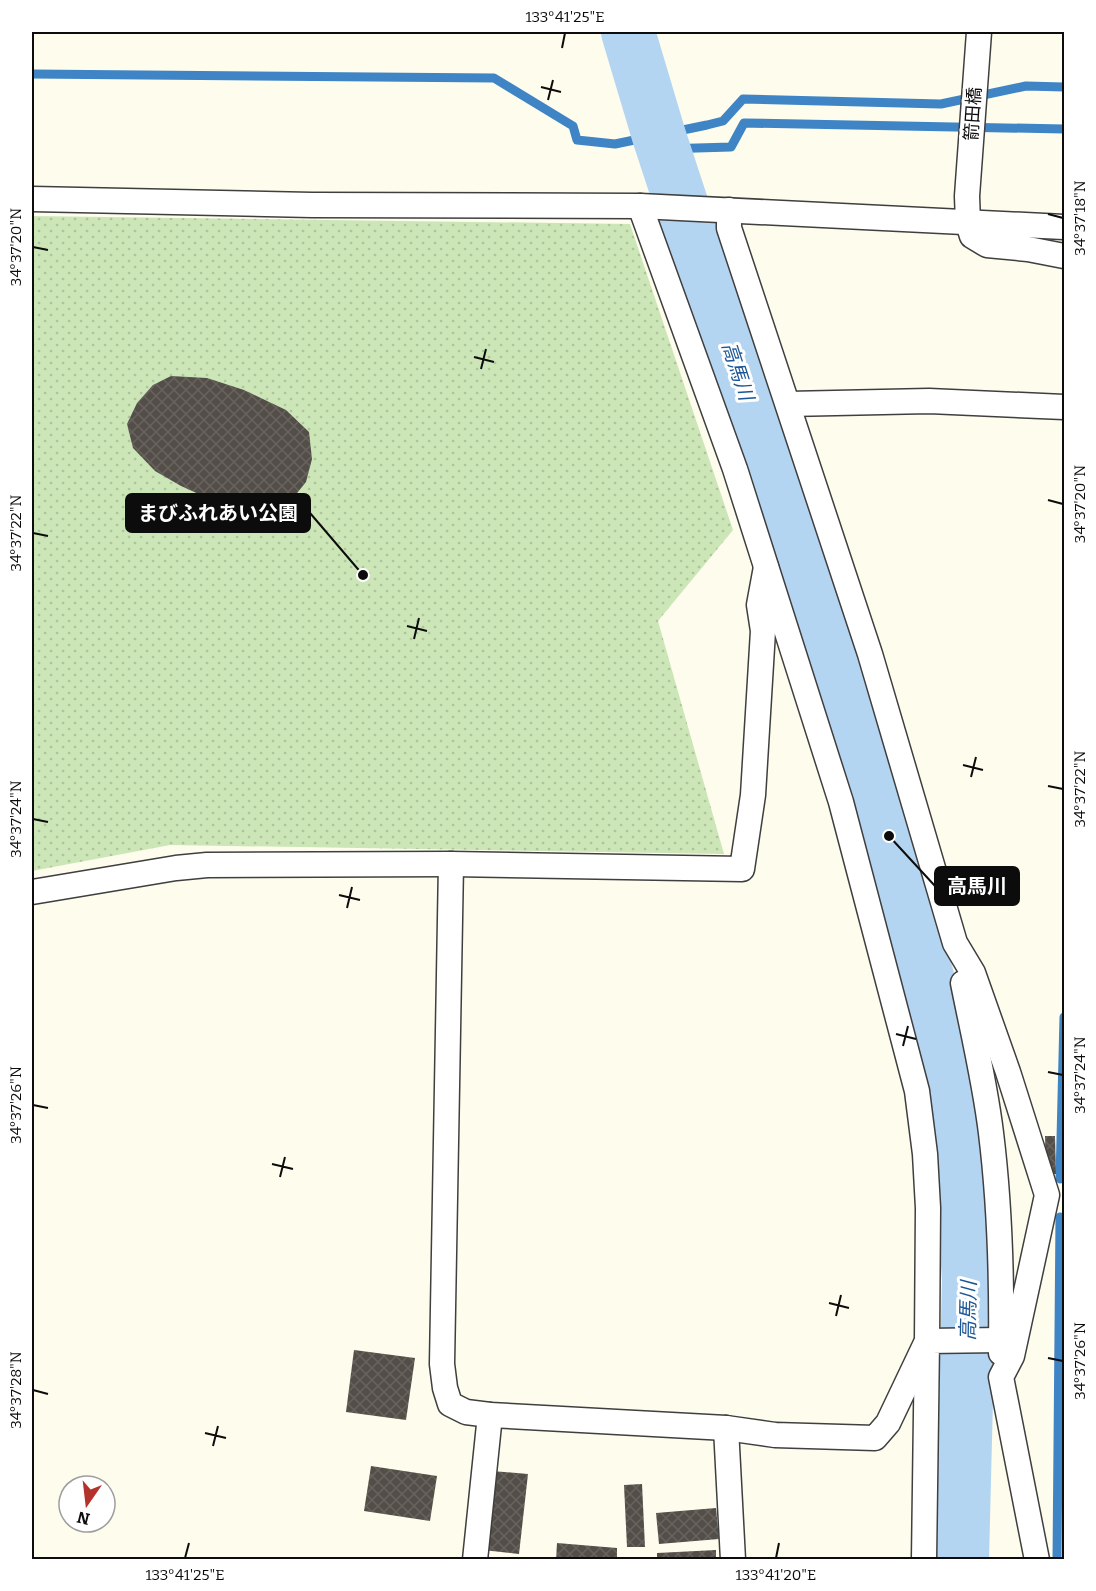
<svg xmlns="http://www.w3.org/2000/svg" width="1096" height="1591" viewBox="0 0 1096 1591" font-family="Bitter,'Noto Sans JP',serif">
<style>
.park{fill:url(#park-dots)}
.lines{fill:none;stroke-linecap:round;stroke-linejoin:round}
.stream{stroke:#3f84c5;stroke-width:9}
.river{stroke:#b4d5f2;stroke-width:54}
.building{fill:url(#building-cross-hatch)}
.street-casing{stroke:#3f3f3f;stroke-width:27}
.street{stroke:#fff;stroke-width:24}
.ticks{fill:none;stroke:#0c0c0c;stroke-width:2}
.labels{text-anchor:middle;dominant-baseline:central;stroke-width:6;stroke-linejoin:round;paint-order:stroke}
.street-label{font-size:18px;fill:#0c0c0c;stroke:#fff}
.water-label{font-size:20px;font-style:italic;fill:#1d5696;stroke:#fff}
.leader{fill:none;stroke:#0c0c0c;stroke-width:2}
.callout-dot{fill:#0c0c0c;stroke:#fff;stroke-width:2}
.callout{fill:#0c0c0c;stroke:#0c0c0c;stroke-width:2}
.callout-label{font-size:20px;text-anchor:middle;font-weight:bold;fill:#fff}
.neatline{fill:none;stroke:#0c0c0c;stroke-width:2}
.ticks-label{font-size:15px;text-anchor:middle;fill:#0c0c0c}
</style>
<defs>
<pattern id="park-dots" width="8" height="8" patternUnits="userSpaceOnUse" patternTransform="scale(1.5)"><rect width="8" height="8" fill="#cce6b8"/><path d="M2 2h.1M6 6h.1" fill="none" stroke="#aec49d" stroke-width="1.8" stroke-linecap="round"/></pattern>
<pattern id="building-cross-hatch" width="8" height="8" patternUnits="userSpaceOnUse" patternTransform="scale(1.5)"><rect width="8" height="8" fill="#544e49"/><path d="M0 0l8 8M0 8l8-8" fill="none" stroke="#68635f"/></pattern>
</defs>
<rect width="100%" height="100%" fill="#fefcec"/>
<!-- park -->
<polygon class="park" points="32,216 630,224 733,530 658,621 724,854 170,845 32,871"/>
<g class="lines">
<!-- stream -->
<g class="stream">
<polyline points="32,74 494,78 573,126 577,140 615,144 707,125 723,121 743,99 941,104 1026,86 1064,87"/>
<polyline points="663,149 731,147 744,123 1064,129"/>
<polyline points="1060,1179 1064,1017"/>
<polyline points="1057,1560 1060,1217"/>
</g>
<!-- river -->
<polyline class="river" points="628,32 659,136 889,836 945,1043 961,1160 969,1280 962,1560"/>
</g>
<!-- building -->
<g class="building">
<polygon points="171,376 207,378 244,390 286,410 309,432 312,459 306,482 293,498 274,506 255,511 214,501 181,486 155,471 133,448 127,424 137,403 153,385"/>
<polygon points="1045,1136 1055,1136 1056,1174 1046,1174"/>
<polygon points="354,1350 415,1358 406,1420 346,1412"/>
<polygon points="371,1466 437,1476 430,1521 364,1511"/>
<polygon points="492,1471 528,1474 519,1554 483,1550"/>
<polygon points="642,1484 645,1547 627,1547 624,1485"/>
<polygon points="716,1508 719,1539 659,1544 656,1513"/>
<polygon points="557,1543 617,1548 617,1560 556,1560"/>
<polygon points="716,1550 716,1560 657,1560 657,1553"/>
</g>
<g class="lines">
<defs>
<g id="street">
<polyline points="979,32 967,196 968,223 972,236 987,245 1028,249 1064,256"/>
<polyline points="32,199 312,205 640,206 1064,227"/>
<polyline points="729,210 729,228 870,654 955,943 973,973 1008,1072 1047,1195 1012,1356 1001,1377 1037,1560"/>
<polyline points="788,404 929,401 1064,407"/>
<polyline points="451,864 442,1364 445,1388 450,1404 466,1412 490,1415 726,1428 775,1435 875,1438 888,1423 927,1341 928,1208 925,1154 917,1091 841,802 735,469 640,206"/>
<polyline points="32,892 176,868 207,865 451,864 742,869 753,795 763,631 759,605 766,567"/>
<path d="M963 983C973 1033 985 1083 991 1133 1000 1206 1002 1280 1001 1353"/>
<polyline points="726,1428 733,1560"/>
<polyline points="475,1560 490,1415"/>
<polyline points="924,1560 927,1341 1001,1340"/>
</g>
</defs>
<!-- street casing -->
<use href="#street" class="street-casing"/>
<!-- street -->
<use href="#street" class="street"/>
</g>
<!-- ticks -->
<path class="ticks" d="M562 48 565 33M541 87 561 92M548 100 553 80M1048 214 1063 218M33 247 48 250M474 357 494 362M481 369 486 349M1048 500 1063 504M33 533 48 536M407 626 427 631M414 639 419 618M963 765 983 770M971 777 976 757M1048 786 1063 789M33 819 48 822M339 895 360 900M347 908 352 887M896 1034 916 1039M903 1046 908 1026M1048 1072 1063 1075M33 1105 48 1108M272 1164 293 1169M280 1177 285 1157M829 1303 849 1308M836 1316 841 1295M1048 1358 1063 1361M33 1390 48 1394M205 1433 226 1438M213 1446 218 1426M185 1558 189 1543M776 1558 779 1543"/>
<g class="labels">
<!-- street labels -->
<g class="street-label">
<text transform="translate(973 114) rotate(-86)">箭田橋</text>
</g>
<!-- water labels -->
<g class="water-label">
<text transform="translate(738 371) rotate(72)">高馬川</text>
<text transform="translate(968 1311) rotate(-89)">高馬川</text>
</g>
</g>
<!-- callouts -->
<path class="leader" d="M363 575L310 513M889 836L935 886"/>
<g class="callout-dot">
<circle cx="363" cy="575" r="6"/>
<circle cx="889" cy="836" r="6"/>
</g>
<g class="callout">
<rect x="126" y="494" width="184" height="38" rx="6"/>
<rect x="935" y="867" width="84" height="38" rx="6"/>
</g>
<g class="callout-label">
<text x="218" y="520">まびふれあい公園</text>
<text x="977" y="893">高馬川</text>
</g>
<!-- border -->
<rect width="1096" height="1591" fill="none" stroke="#ffffff" stroke-width="66"/>
<!-- north arrow -->
<g transform="translate(87 1504) rotate(194)"><circle r="28" fill="#ffffff" stroke="#9e9e9e" stroke-width="1.5"/>
<path d="M0-4.5L10 22L0 15L-10 22Z" fill="#b4322c"/>
<text y="-9" font-size="16" font-weight="bold" text-anchor="middle" fill="#0c0c0c">N</text>
</g>
<rect x="33" y="33" width="1030" height="1525" class="neatline"/>
<g class="ticks-label">
<text x="565" y="22">133°41'25"E</text>
<text transform="translate(1080 218) rotate(-90)" y="5">34°37'18"N</text>
<text transform="translate(16 247) rotate(-90)" y="5">34°37'20"N</text>
<text transform="translate(1080 504) rotate(-90)" y="5">34°37'20"N</text>
<text transform="translate(16 533) rotate(-90)" y="5">34°37'22"N</text>
<text transform="translate(1080 789) rotate(-90)" y="5">34°37'22"N</text>
<text transform="translate(16 819) rotate(-90)" y="5">34°37'24"N</text>
<text transform="translate(1080 1075) rotate(-90)" y="5">34°37'24"N</text>
<text transform="translate(16 1105) rotate(-90)" y="5">34°37'26"N</text>
<text transform="translate(1080 1361) rotate(-90)" y="5">34°37'26"N</text>
<text transform="translate(16 1390) rotate(-90)" y="5">34°37'28"N</text>
<text x="185" y="1580">133°41'25"E</text>
<text x="776" y="1580">133°41'20"E</text>
</g>
</svg>
